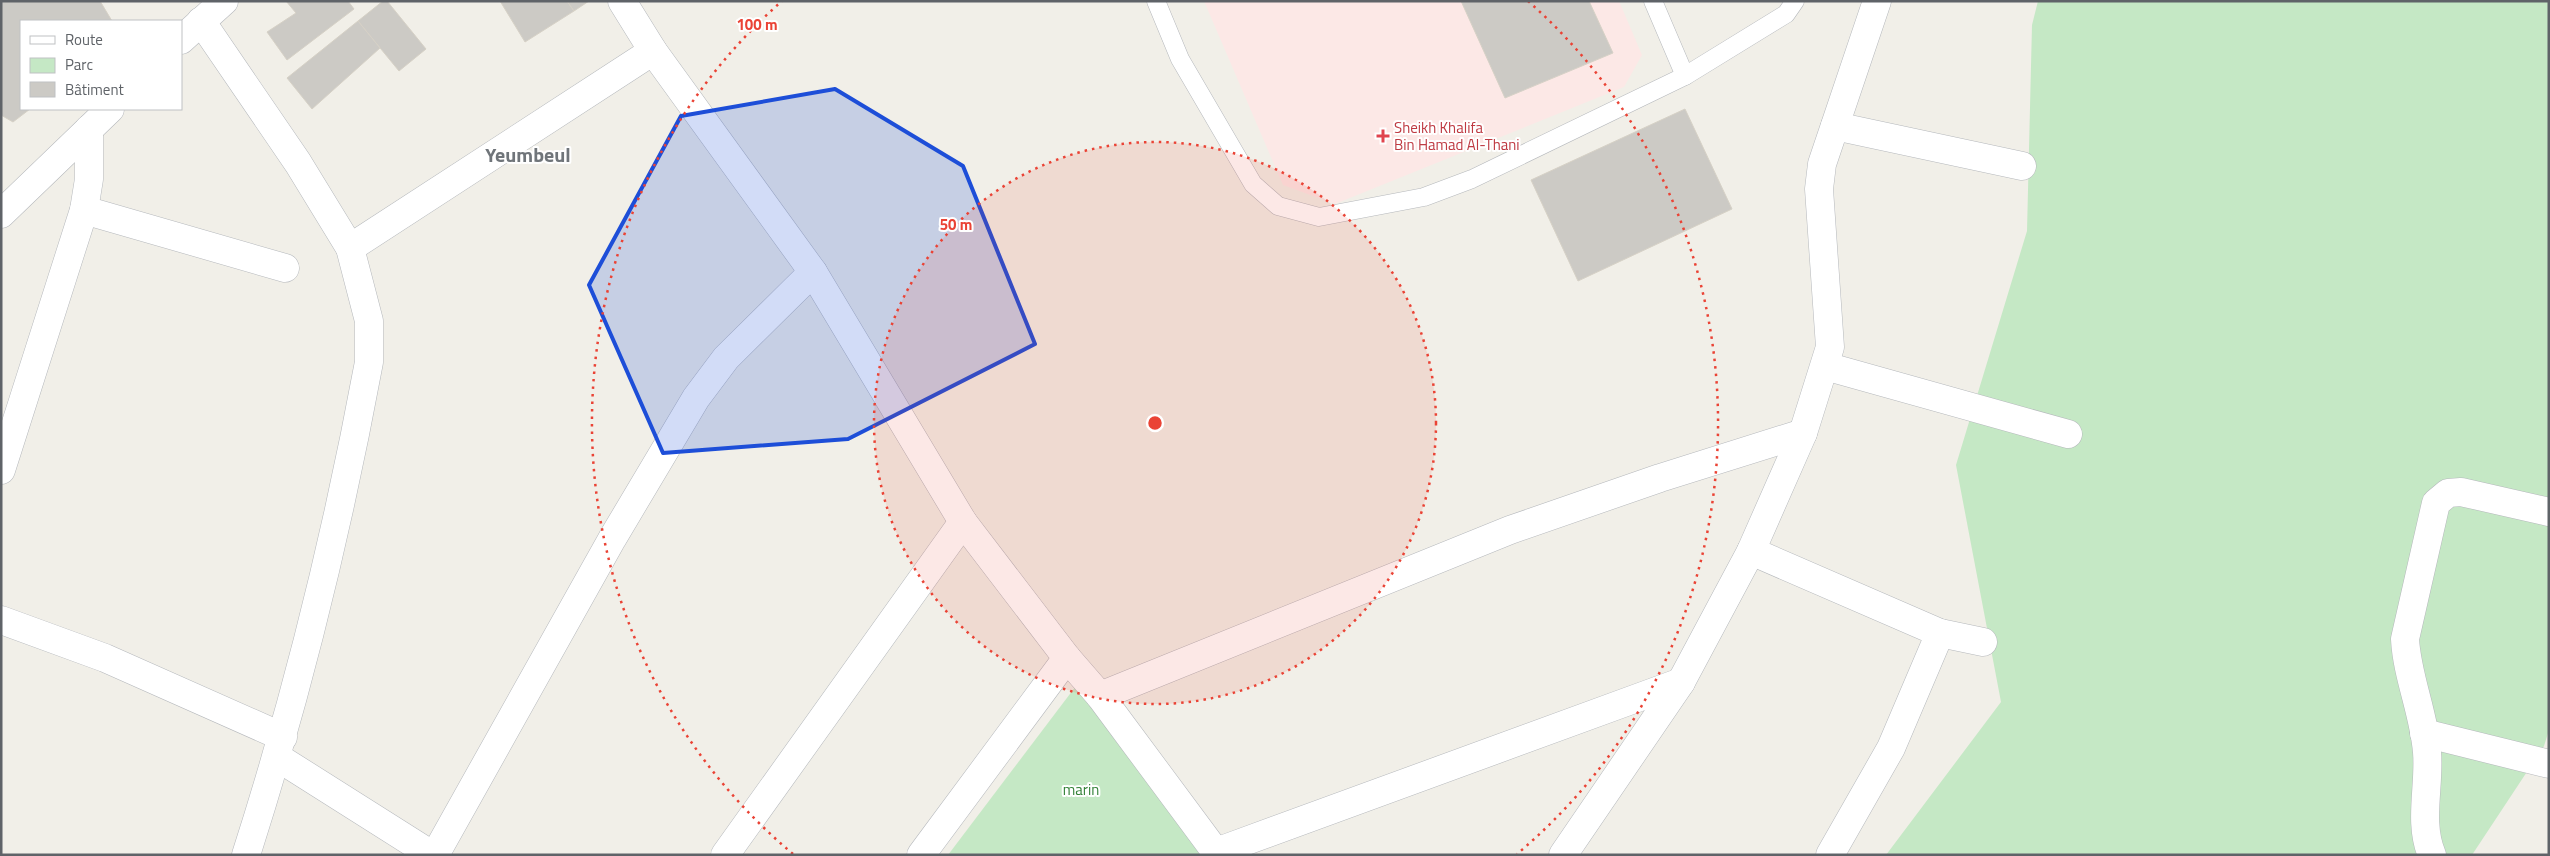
<svg xmlns="http://www.w3.org/2000/svg" width="2550" height="856" viewBox="0 0 2550 856" font-family="'Titillium Web',sans-serif">
<style>
.medical{fill:#fce8e6}
.green{fill:#c5e8c5}
.building{fill:#cccac5;stroke:#d6d1c6}
.lines{fill:none;stroke-linecap:round;stroke-linejoin:round}
.service-casing{stroke:#b5b8bc;stroke-width:19}
.minor-casing{stroke:#b5b8bc;stroke-width:29}
.service{stroke:#fff;stroke-width:18}
.minor{stroke:#fff;stroke-width:28}
.marked{fill:#1d4ed8;fill-opacity:0.2;stroke:#1d4ed8;stroke-width:4;stroke-linejoin:round}
.ring{fill:none;stroke:#ea4335;stroke-width:2.5;stroke-dasharray:2.5 5}
.health-dot{fill:#e0444e;stroke:#fff;stroke-width:2}
.labels{text-anchor:middle;dominant-baseline:central;stroke-width:4;stroke-linejoin:round;paint-order:stroke}
.health-label{font-size:15px;fill:#be3a42;stroke:#fff;text-anchor:start}
.park-label{font-size:15px;fill:#348238;stroke:#fff}
.district-label{font-size:20px;font-weight:bold;fill:#70757a;stroke:#fff}
.centre{fill:#ea4335;stroke:#fff;stroke-width:2.5}
.ring-label{font-size:15px;text-anchor:middle;font-weight:bold;fill:#ea4335;stroke:#fff;stroke-width:4;stroke-linejoin:round;paint-order:stroke}
</style>
<rect width="100%" height="100%" fill="#f1efe8"/>
<!-- medical -->
<polygon class="medical" points="1204,1 1619,1 1642,55 1624,87 1335,204 1283,185"/>
<!-- green -->
<g class="green">
<polygon points="2038,1 2549,1 2549,730 2544,746 2472,855 1886,855 2001,702 1956,465 2027,231 2032,25"/>
<polygon points="1082,678 1209,855 948,855"/>
</g>
<!-- building -->
<g class="building">
<polygon points="1,1 100,1 112,21 21,21 21,109 30,109 13,122 1,115"/>
<polygon points="286,1 348,1 354,9 287,60 267,32 296,13"/>
<polygon points="383,1 387,1 426,49 399,71 358,21"/>
<polygon points="500,1 567,1 574,11 525,42"/>
<polygon points="567,1 589,1 574,11"/>
<polygon points="1461,1 1589,1 1613,53 1505,98"/>
<polygon points="358,21 380,48 312,109 287,78"/>
<polygon points="1685,109 1732,209 1578,281 1531,180"/>
</g>
<g class="lines">
<defs>
<g id="service">
<polyline points="1156,1 1180,59 1253,184 1278,206 1319,217 1424,197 1472,179 1685,76 1786,14 1795,1"/>
<polyline points="1653,1 1685,76"/>
</g>
<g id="minor">
<polyline points="622,1 653,51 813,272 963,522 1067,658 1100,696 1218,855"/>
<path d="M201 21 298 163 350 248 369 321V362C338 529 298 693 246 855"/>
<polyline points="181,40 224,1"/>
<polyline points="1835,126 2022,166"/>
<polyline points="84,210 285,268"/>
<polyline points="1,214 110,109"/>
<polyline points="350,248 653,51"/>
<polyline points="1825,366 2068,434"/>
<polyline points="1,470 84,210 89,179 89,129"/>
<polyline points="1751,551 1940,633 1983,642"/>
<polyline points="1,620 105,658 283,737"/>
<polyline points="1100,696 1510,530 1660,478 1803,433"/>
<polyline points="2424,733 2549,764"/>
<polyline points="277,757 432,855"/>
<polyline points="1216,852 1681,682"/>
<polyline points="435,855 612,539 696,398 726,358 813,272"/>
<polyline points="725,855 963,522"/>
<polyline points="921,855 1067,658"/>
<polyline points="1563,855 1681,682 1751,551 1803,433 1830,347 1819,189 1822,164 1877,1"/>
<polyline points="1830,855 1891,748 1940,633"/>
<path d="M2432 855C2418 823 2430 785 2427 752 2424 713 2407 677 2405 639L2436 503 2448 493 2461 492 2549 512"/>
</g>
</defs>
<!-- service casing -->
<use href="#service" class="service-casing"/>
<!-- minor casing -->
<use href="#minor" class="minor-casing"/>
<!-- service -->
<use href="#service" class="service"/>
<!-- minor -->
<use href="#minor" class="minor"/>
</g>
<!-- marked area -->
<path class="marked" d="M835 89 963 166 1035 344 848 439 663 453 589 285 681 116Z"/>
<!-- distance rings -->
<circle cx="1155" cy="423" r="281" fill="#ea4335" fill-opacity=".12"/>
<g class="ring">
<circle cx="1155" cy="423" r="281"/>
<path d="M793 854A563 563 0 0 1 782 1M1528 1A563 563 0 0 1 1517 854"/>
</g>
<!-- markers -->
<path class="health-dot" d="M1380.5 128.5h5v5h5v5h-5v5h-5v-5h-5v-5h5z"/>
<g class="labels">
<!-- health labels -->
<g class="health-label">
<text x="1394" y="127">Sheikh Khalifa<tspan x="1394" dy="17">Bin Hamad Al-Thani</tspan></text>
</g>
<!-- park labels -->
<g class="park-label">
<text x="1081" y="789">marin</text>
</g>
<!-- district labels -->
<g class="district-label">
<text x="528" y="154">Yeumbeul</text>
</g>
</g>
<circle cx="1155" cy="423" r="8" class="centre"/>
<g class="ring-label">
<text x="757" y="30">100 m</text>
<text x="956" y="230">50 m</text>
</g>
<!-- border -->
<rect width="2550" height="856" fill="none" stroke="#5f6368" stroke-width="5"/>
<!-- legend -->
<rect x="20" y="20" width="162" height="90" fill="#ffffff" stroke="#bfc1c3"/>
<rect x="30" y="36" width="25" height="8" fill="#ffffff" stroke="#bfc1c3"/>
<text x="65" y="45" font-size="15" fill="#5f6368">Route</text>
<rect x="30" y="58" width="25" height="15" fill="#c5e8c5" stroke="#bfc1c3"/>
<text x="65" y="70" font-size="15" fill="#5f6368">Parc</text>
<rect x="30" y="82" width="25" height="15" fill="#cccac5" stroke="#bfc1c3"/>
<text x="65" y="95" font-size="15" fill="#5f6368">Bâtiment</text>
</svg>
